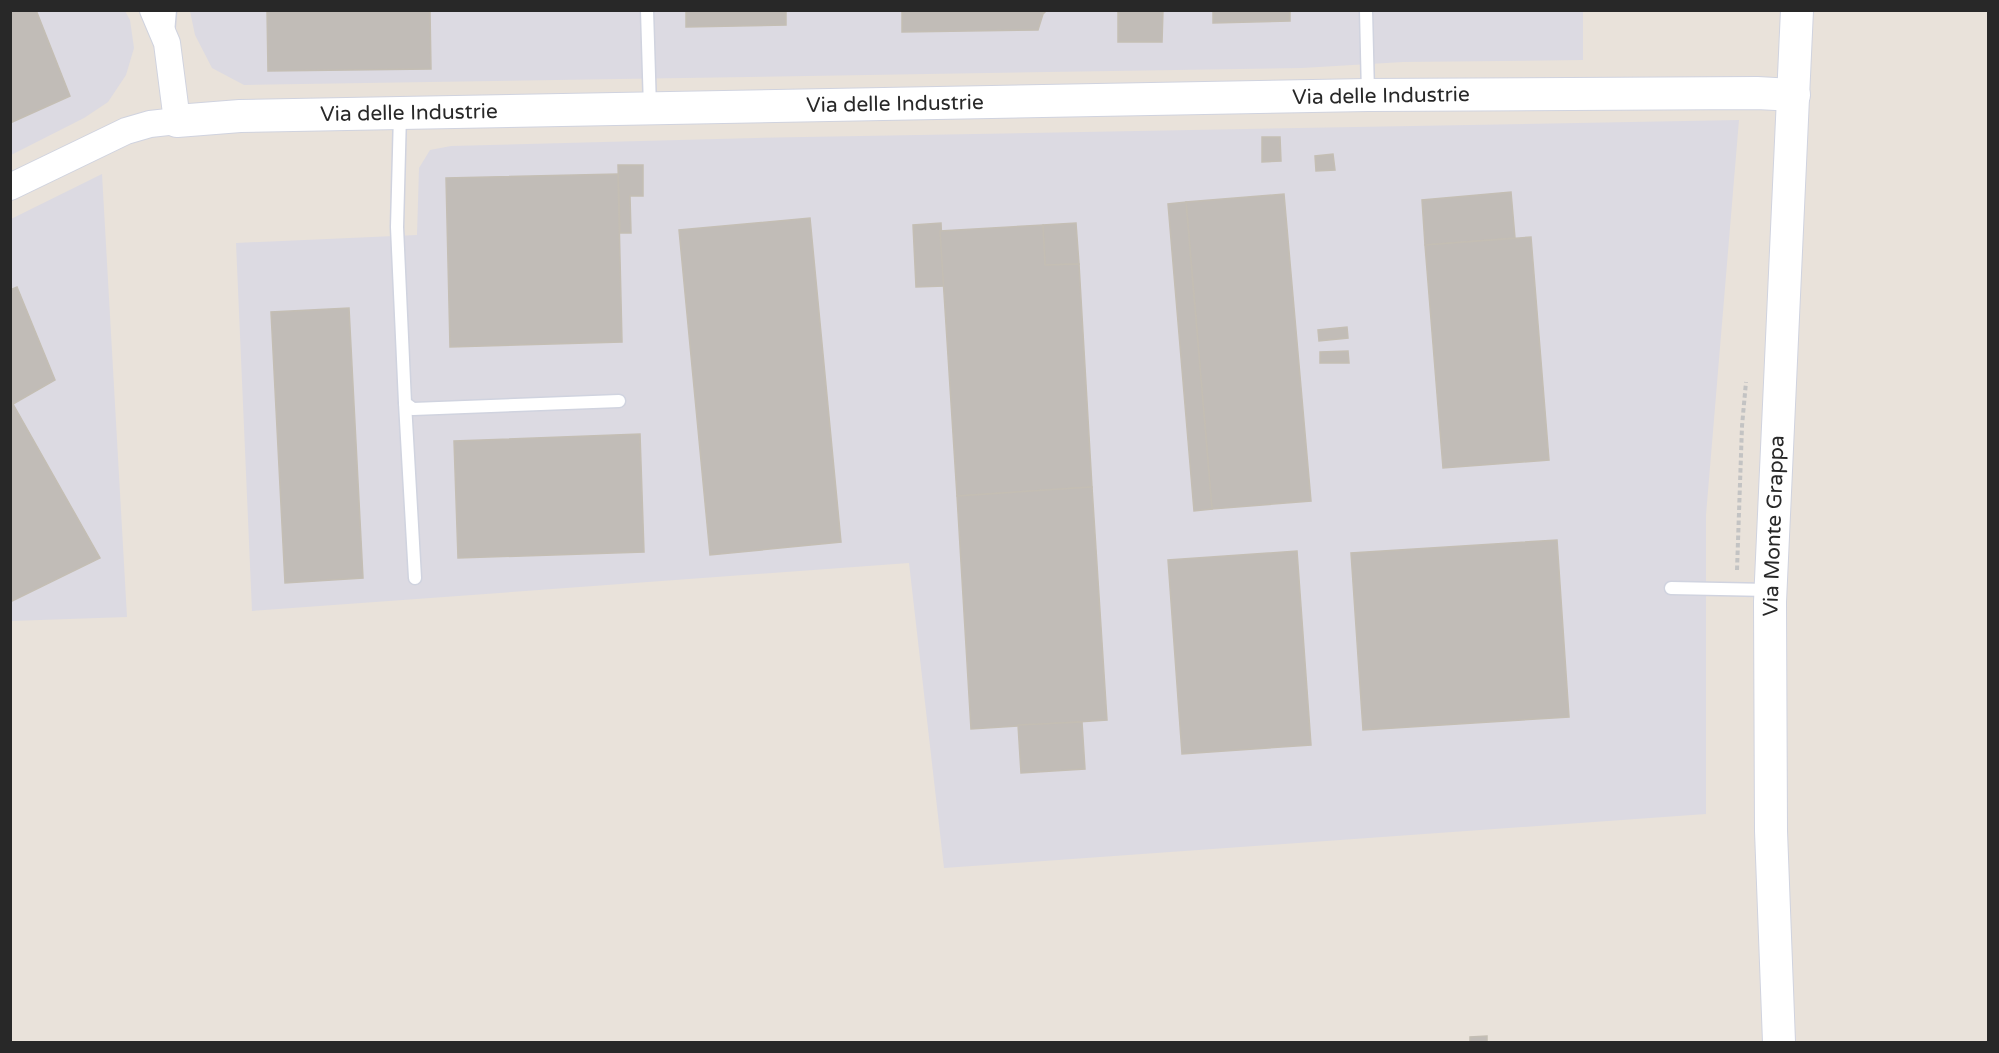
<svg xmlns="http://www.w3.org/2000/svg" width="1999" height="1053" viewBox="0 0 1999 1053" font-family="'Varela Round',sans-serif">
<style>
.industrial{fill:#dcdae2}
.building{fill:#c1bcb7;stroke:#c4beb4;stroke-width:1.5}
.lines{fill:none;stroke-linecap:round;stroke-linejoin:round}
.service-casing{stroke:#d0d3df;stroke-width:15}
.minor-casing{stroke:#d0d3df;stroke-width:28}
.tertiary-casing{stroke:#d0d3df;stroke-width:34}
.path{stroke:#c3c3c3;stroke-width:4;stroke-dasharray:4.5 3;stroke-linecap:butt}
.service{stroke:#fff;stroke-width:12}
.minor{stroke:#fff;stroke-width:26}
.tertiary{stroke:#fff;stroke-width:32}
.labels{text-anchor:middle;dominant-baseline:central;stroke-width:4.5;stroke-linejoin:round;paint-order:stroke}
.street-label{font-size:21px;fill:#282828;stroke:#fff}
</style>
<rect width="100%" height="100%" fill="#e9e2da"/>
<!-- industrial -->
<g class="industrial">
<polygon points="1583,10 1583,60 1403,62 1302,68 244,85 212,68 195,35 190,11"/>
<polygon points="11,11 125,11 130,20 134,48 126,75 108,102 84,118 11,155"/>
<polygon points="1739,120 1706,515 1706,814 944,868 909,563 252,611 236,243 417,235 419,168 430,150 451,146 755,138"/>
<polygon points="102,174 127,617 11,621 11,219"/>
</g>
<!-- building -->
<g class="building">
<polygon points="10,10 36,10 70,96 10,123"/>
<polygon points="267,10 430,10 431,69 268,71"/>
<polygon points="686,10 786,10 786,25 686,27"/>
<polygon points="902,10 1047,10 1043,14 1038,30 902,32"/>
<polygon points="1118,10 1163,10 1162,42 1118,42"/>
<polygon points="1213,10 1290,10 1290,21 1213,23"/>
<polygon points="1262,137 1280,137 1281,161 1262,162"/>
<polygon points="1333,154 1335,170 1316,171 1315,156"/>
<polygon points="618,165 643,165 643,196 630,196 631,233 620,233"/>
<polygon points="618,174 622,342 450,347 446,178"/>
<polygon points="1511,192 1515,238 1425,245 1422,200"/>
<polygon points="1284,194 1311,501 1212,509 1186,202"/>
<polygon points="1186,202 1212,509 1194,511 1168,204"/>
<polygon points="810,218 841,542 710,555 679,230"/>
<polygon points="941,223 944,286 916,287 913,225"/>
<polygon points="1076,223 1079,264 1045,265 1043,225"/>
<polygon points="1043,225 1045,265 1079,264 1092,487 957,496 940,231"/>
<polygon points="1531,237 1549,460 1443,468 1425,245"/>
<polygon points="17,287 55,380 13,404 100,558 10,602 10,290"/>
<polygon points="349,308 363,578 285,583 271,312"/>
<polygon points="1347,327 1348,338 1319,341 1318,330"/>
<polygon points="1348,351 1349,363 1320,363 1320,352"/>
<polygon points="640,434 644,552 458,558 454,441"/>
<polygon points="1092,487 1107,720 971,729 957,496"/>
<polygon points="1557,540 1569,717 1363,730 1351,553"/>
<polygon points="1297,551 1311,745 1182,754 1168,560"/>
<polygon points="1082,722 1085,769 1021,773 1018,725"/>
<polygon points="1487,1036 1487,1042 1470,1042 1470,1037"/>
</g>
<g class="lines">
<defs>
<g id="service">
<polyline points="647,10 650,108"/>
<polyline points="1366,10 1368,94"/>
<polyline points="168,33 170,10"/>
<polyline points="400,114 397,227 405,403 413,409 619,401"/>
<polyline points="405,403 415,578"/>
<polyline points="1671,588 1769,590"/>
</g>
<polyline id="minor" points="10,187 126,131 150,124 177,121 167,43 153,10"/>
<g id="tertiary">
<polyline points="177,121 240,116 400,113 1368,95 1757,93 1794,95"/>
<polyline points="1779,1042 1771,831 1770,602 1797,10"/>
</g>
</defs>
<!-- service casing -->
<use href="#service" class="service-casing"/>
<!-- minor casing -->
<use href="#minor" class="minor-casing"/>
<!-- tertiary casing -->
<use href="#tertiary" class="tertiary-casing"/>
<!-- path -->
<polyline class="path" points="1737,570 1742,426 1746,382"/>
<!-- service -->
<use href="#service" class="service"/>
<!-- minor -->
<use href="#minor" class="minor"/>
<!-- tertiary -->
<use href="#tertiary" class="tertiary"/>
</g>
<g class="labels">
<!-- street labels -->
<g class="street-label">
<text transform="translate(1381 96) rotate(-1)">Via delle Industrie</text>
<text transform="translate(895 104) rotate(-1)">Via delle Industrie</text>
<text transform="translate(409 113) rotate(-1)">Via delle Industrie</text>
<text transform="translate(1774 526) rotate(-88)">Via Monte Grappa</text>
</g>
</g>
<!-- border -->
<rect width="1999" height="1053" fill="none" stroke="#282828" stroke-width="24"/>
</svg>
